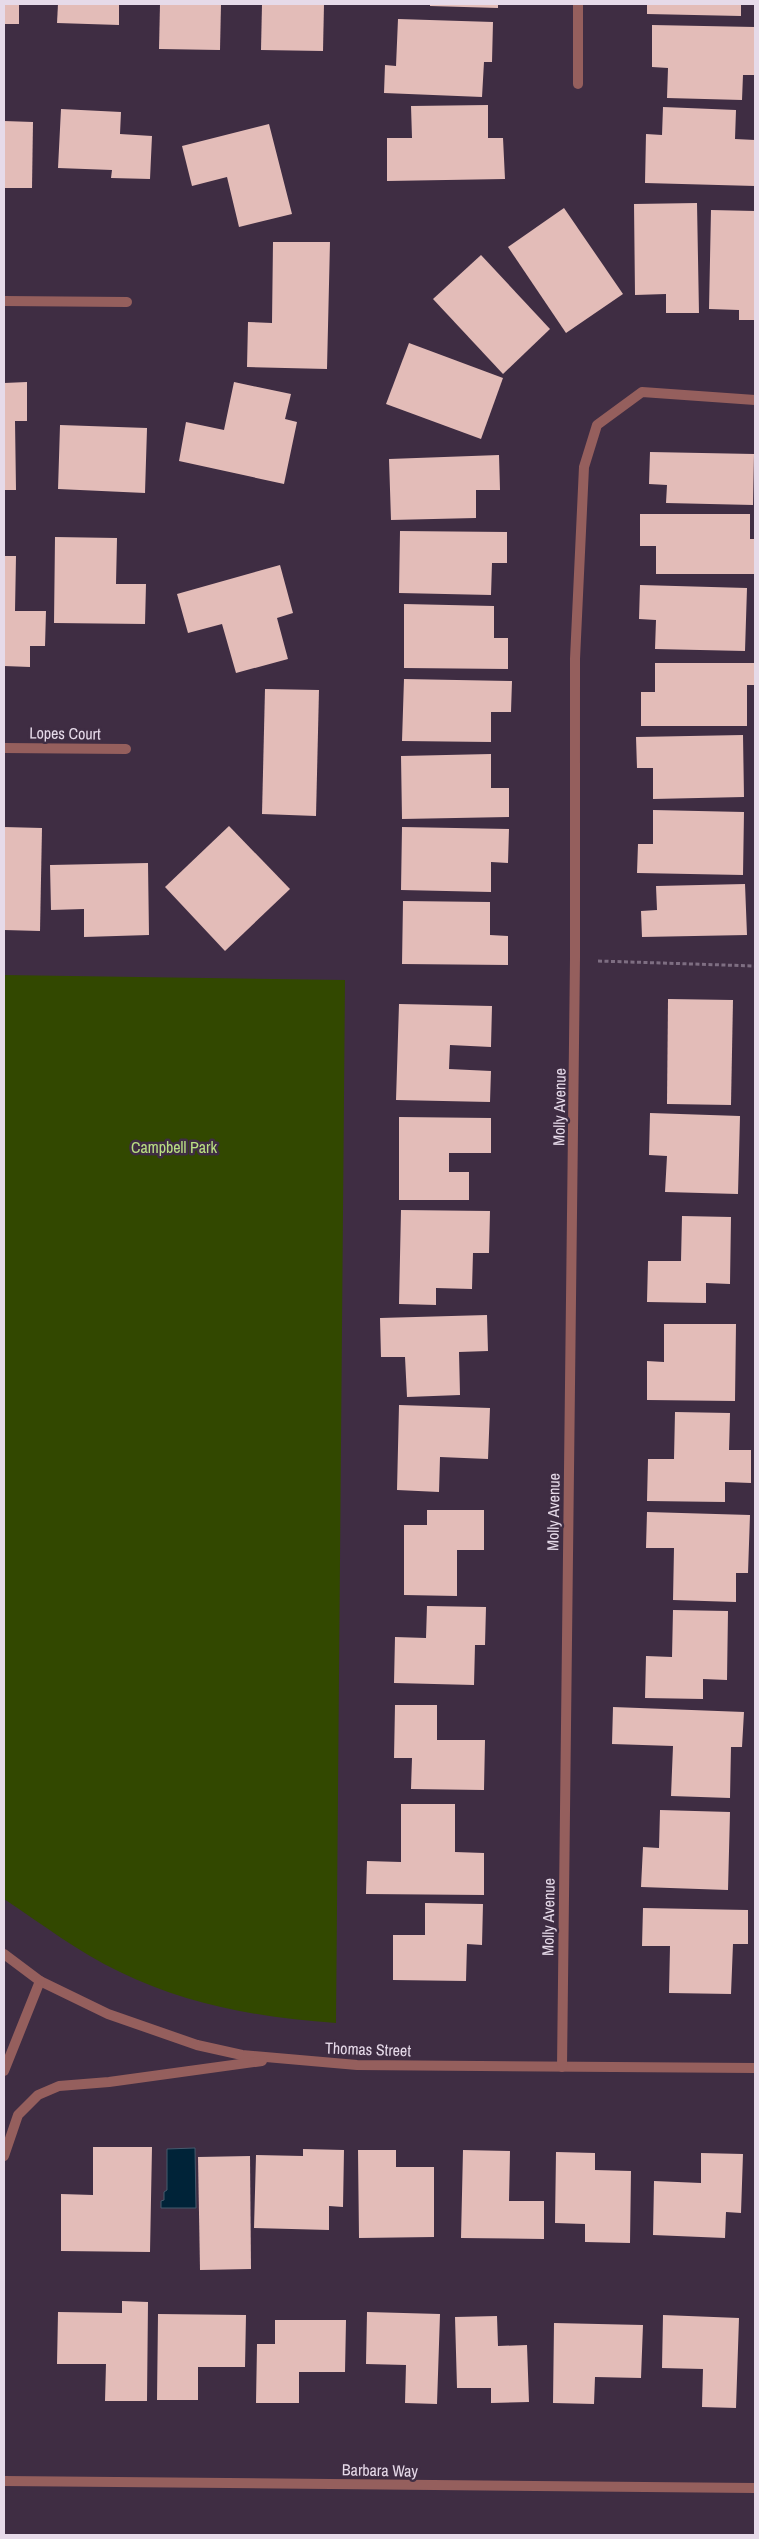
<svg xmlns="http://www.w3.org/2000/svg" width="759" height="2539" viewBox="0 0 759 2539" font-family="'Archivo Narrow',sans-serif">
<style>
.green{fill:#324800}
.water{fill:#002338;stroke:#455a6d}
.building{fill:#e3bcb8}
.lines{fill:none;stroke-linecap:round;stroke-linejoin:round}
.path{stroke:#7e6e82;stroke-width:3;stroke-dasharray:4 2.5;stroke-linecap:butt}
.minor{stroke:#955f5d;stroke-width:10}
.labels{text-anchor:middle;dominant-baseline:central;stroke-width:5;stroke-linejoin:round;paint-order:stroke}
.street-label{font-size:16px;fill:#e6dae9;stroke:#3f2d43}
.park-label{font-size:16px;fill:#bae083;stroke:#3f2d43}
</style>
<rect width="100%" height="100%" fill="#3f2d43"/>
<!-- green -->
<path class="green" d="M4 975 345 980 336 2023C262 2018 187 2005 120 1972 78 1952 42 1924 4 1899Z"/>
<!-- water -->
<polygon class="water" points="195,2148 196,2208 161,2208 161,2201 164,2200 164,2192 167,2190 167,2149"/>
<!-- building -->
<g class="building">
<rect x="4" y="4" width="15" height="20"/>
<polygon points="58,4 119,4 119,25 57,23"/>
<polygon points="160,4 221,4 220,50 159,49"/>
<polygon points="262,4 324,4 323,51 261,50"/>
<polygon points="430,4 498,4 498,8 430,6"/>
<polygon points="647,4 741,4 741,16 647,14"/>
<polygon points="398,19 493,22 492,62 484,62 482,97 384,93 385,65 396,66"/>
<polygon points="652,25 755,27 755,75 743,75 742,100 667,98 668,68 652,67"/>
<polygon points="488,105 488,138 503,138 505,179 387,181 387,138 412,138 411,106"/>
<polygon points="663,107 736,110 735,139 755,140 755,186 645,183 646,134 662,135"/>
<polygon points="61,109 121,112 120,134 152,136 150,179 111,178 112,170 58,168"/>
<polygon points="4,121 33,122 32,188 4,188"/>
<polygon points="269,124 292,214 239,227 227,177 192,186 182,146"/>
<polygon points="697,203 699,313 666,313 666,294 635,295 634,204"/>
<polygon points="564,208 623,294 566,333 508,247"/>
<polygon points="711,210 755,211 755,320 739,320 739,310 709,309"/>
<polygon points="273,242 330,242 327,369 247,367 248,322 272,323"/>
<polygon points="481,255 550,329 503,374 433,299"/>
<polygon points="409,343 503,378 481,439 386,404"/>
<polygon points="27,382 27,421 15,421 16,490 4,490 4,383"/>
<polygon points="234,382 291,394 285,419 297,422 284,484 179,461 186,422 224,430"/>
<polygon points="60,425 147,428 145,493 58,489"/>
<polygon points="650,452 754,454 753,505 666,503 667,485 649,484"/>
<polygon points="499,455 500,490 476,490 476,518 391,520 389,459"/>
<polygon points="640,514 750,514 750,539 755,539 755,574 656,574 656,546 640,546"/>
<polygon points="400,531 507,532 507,563 492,563 491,595 399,593"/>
<polygon points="55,537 117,538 116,584 146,584 145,624 54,623"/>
<polygon points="4,556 16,556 15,611 46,611 45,646 30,646 30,667 4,666"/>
<polygon points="280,565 293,613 277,618 288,659 236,673 222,624 188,633 177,594"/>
<polygon points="640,585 747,588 745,651 655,649 656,620 639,619"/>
<polygon points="404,604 494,606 494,638 508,638 508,669 404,668"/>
<polygon points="655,663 755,663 755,685 747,685 747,726 641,726 641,692 655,692"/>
<polygon points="404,679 512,681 511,712 491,712 491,742 402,741"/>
<polygon points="265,689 319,690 316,816 262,814"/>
<polygon points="743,735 744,797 653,799 653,768 637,768 636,737"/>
<polygon points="491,754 491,788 509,788 509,817 402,819 401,756"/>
<polygon points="653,810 744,812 743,875 637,873 638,844 653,844"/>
<polygon points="229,826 290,889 225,951 165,887"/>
<polygon points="4,827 42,828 40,931 4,930"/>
<polygon points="402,827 509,829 508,863 491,862 491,892 401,890"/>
<polygon points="148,863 149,935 84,937 84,909 51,910 50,865"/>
<polygon points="745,884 747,935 642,937 641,911 657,910 656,886"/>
<polygon points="403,901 490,902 490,935 508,936 508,965 402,964"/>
<polygon points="668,999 733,1000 731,1105 667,1104"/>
<polygon points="399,1004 492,1006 491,1047 450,1045 449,1069 491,1071 490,1102 396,1100"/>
<polygon points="650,1113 740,1116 738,1194 665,1192 667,1156 649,1155"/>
<polygon points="399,1117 491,1118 491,1153 449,1153 449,1172 469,1172 469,1200 399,1200"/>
<polygon points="401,1210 490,1211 489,1253 473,1253 472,1289 436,1288 436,1305 399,1304"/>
<polygon points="682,1216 731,1217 730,1284 706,1283 706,1303 647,1302 648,1261 681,1261"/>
<polygon points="487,1315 488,1351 459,1352 460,1395 407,1397 405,1357 381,1357 380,1318"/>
<polygon points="664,1324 736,1324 735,1401 647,1400 647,1361 664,1362"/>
<polygon points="399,1405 490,1408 488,1459 440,1457 439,1492 397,1490"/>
<polygon points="675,1412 730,1413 729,1450 751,1450 751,1483 725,1482 725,1502 647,1501 648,1459 674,1459"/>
<polygon points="427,1510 484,1510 484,1550 457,1550 457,1596 404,1595 404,1525 427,1525"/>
<polygon points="647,1512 750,1515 748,1573 736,1573 736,1602 673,1600 674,1548 646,1548"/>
<polygon points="427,1606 486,1607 485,1645 475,1645 474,1685 394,1683 395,1637 426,1638"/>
<polygon points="673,1610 728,1611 727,1680 703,1679 703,1699 645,1698 646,1656 672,1657"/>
<polygon points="395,1705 437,1705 437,1740 485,1740 484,1790 411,1789 412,1758 394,1758"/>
<polygon points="613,1707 744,1712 742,1747 731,1747 730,1798 671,1796 673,1746 612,1744"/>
<polygon points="401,1804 455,1804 455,1852 484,1853 484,1895 366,1894 367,1861 401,1862"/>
<polygon points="660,1810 730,1812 728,1890 641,1887 643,1847 659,1848"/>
<polygon points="425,1903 483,1904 482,1945 467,1944 466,1981 393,1980 393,1935 425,1935"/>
<polygon points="643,1908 748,1910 748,1944 733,1944 731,1994 669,1993 670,1946 642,1946"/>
<polygon points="93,2147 152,2147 150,2252 61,2251 61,2194 93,2195"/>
<polygon points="303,2149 344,2150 343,2207 329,2206 329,2230 254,2228 256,2155 303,2156"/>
<polygon points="358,2150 396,2150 396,2167 434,2167 434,2237 359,2238"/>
<polygon points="463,2150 510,2151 509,2201 544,2201 544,2239 461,2238"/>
<polygon points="556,2152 595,2153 595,2170 631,2171 630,2243 585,2242 585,2224 555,2223"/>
<polygon points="701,2153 743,2154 741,2213 726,2212 725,2238 653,2235 654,2181 701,2183"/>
<polygon points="250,2156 251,2269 200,2270 198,2157"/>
<polygon points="122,2301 148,2302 147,2401 105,2401 106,2364 57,2364 58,2312 122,2313"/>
<polygon points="367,2312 440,2314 437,2404 405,2403 406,2365 366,2364"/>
<polygon points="158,2314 246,2315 245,2367 198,2367 198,2400 157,2400"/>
<polygon points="663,2315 739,2318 736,2408 702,2407 703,2369 662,2368"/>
<polygon points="497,2316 498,2346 527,2345 529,2402 491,2403 491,2388 457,2388 455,2317"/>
<polygon points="275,2320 346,2320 345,2372 299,2372 299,2403 256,2403 257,2344 275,2344"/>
<polygon points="554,2323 643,2325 641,2378 595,2377 594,2404 553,2403"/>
</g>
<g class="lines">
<!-- path -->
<polyline class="path" points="598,961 755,966"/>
<!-- minor -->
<g class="minor">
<polyline points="578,84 578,4"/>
<polyline points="4,301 127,302"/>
<polyline points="4,748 126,749"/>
<polyline points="4,1954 40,1981 108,2014 197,2045 242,2055 357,2065 755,2068"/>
<polyline points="562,2067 575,958 575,659 584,467 597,425 642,392 755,400"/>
<polyline points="4,2071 40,1981"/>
<polyline points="4,2156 18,2115 38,2095 59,2086 109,2082 262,2061"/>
<polyline points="4,2481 755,2488"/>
</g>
</g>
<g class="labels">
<!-- street labels -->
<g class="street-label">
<text transform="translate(65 733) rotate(1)">Lopes Court</text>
<text transform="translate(559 1107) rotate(-89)">Molly Avenue</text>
<text transform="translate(553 1512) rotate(-89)">Molly Avenue</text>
<text transform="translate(548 1917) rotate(-89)">Molly Avenue</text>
<text transform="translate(368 2049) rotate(2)">Thomas Street</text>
<text transform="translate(380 2470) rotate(1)">Barbara Way</text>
</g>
<!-- park labels -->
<g class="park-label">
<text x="174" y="1147">Campbell Park</text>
</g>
</g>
<!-- border -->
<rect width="759" height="2539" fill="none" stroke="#e6dae9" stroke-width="10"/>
</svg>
